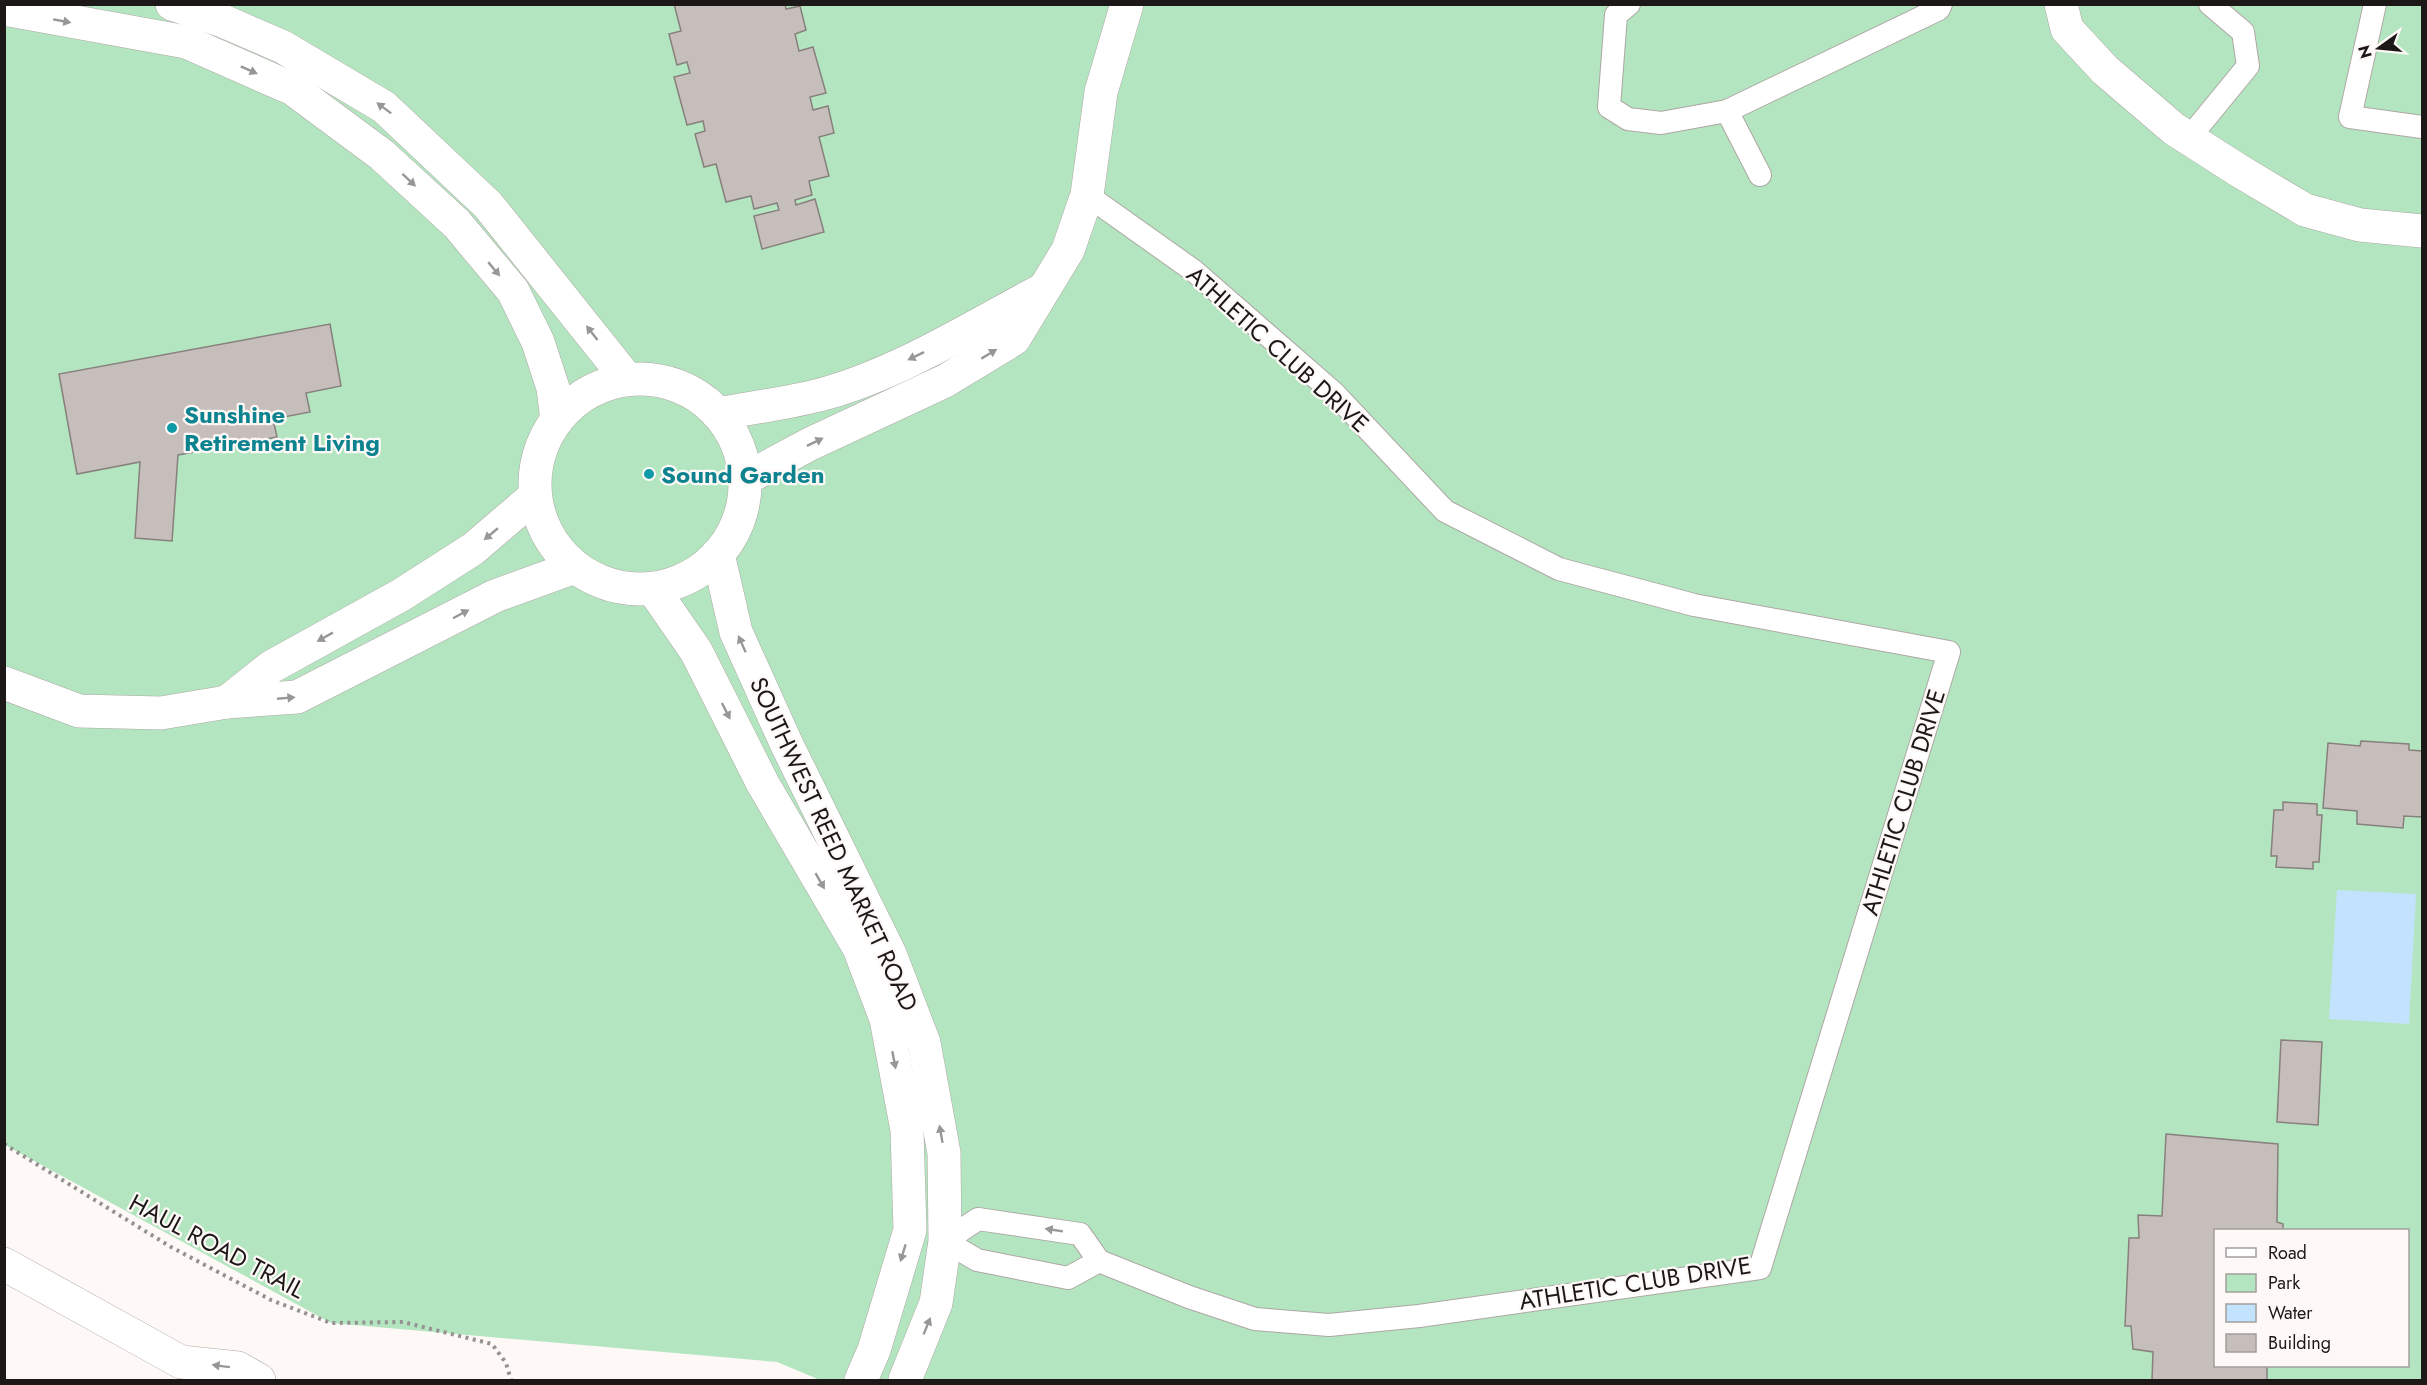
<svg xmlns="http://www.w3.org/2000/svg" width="2427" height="1385" viewBox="0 0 2427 1385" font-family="Jost,sans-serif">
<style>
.green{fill:#b3e6c0;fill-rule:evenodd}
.water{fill:#c3e2fd}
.building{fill:#c6bebb;stroke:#87807d;stroke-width:1.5}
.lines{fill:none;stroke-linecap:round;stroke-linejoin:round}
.lane-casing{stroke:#aea7a4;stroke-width:24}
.street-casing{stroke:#aea7a4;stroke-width:34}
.secondary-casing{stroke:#aea7a4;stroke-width:34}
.path{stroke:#959190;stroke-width:4;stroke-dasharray:3 4.5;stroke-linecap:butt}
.lane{stroke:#fff;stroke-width:22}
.street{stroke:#fff;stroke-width:33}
.secondary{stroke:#fff;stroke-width:33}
.oneway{fill:#989797}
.culture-dot{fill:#0f9aa8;stroke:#fef9f7;stroke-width:2}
.labels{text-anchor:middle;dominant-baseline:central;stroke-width:4.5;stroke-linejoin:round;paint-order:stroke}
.street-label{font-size:24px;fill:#1b1817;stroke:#fef9f7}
.culture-label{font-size:24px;font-weight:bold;fill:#0d838f;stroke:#fef9f7;text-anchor:start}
</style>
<rect width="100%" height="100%" fill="#fef9f7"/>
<!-- green -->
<path class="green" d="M4 5H2422V1380H820L777 1362 331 1323 5 1145ZM2216 1230H2408V1366H2216Z"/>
<!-- water -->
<polygon class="water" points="2337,890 2416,894 2409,1024 2329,1019"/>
<!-- building -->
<g class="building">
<polygon points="674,4 785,4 786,9 800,6 806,30 795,34 799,51 813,47 826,93 810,97 813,110 828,106 834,133 819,137 829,176 809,181 812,195 795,200 796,205 815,199 824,232 762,249 754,216 779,210 777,203 754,209 751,196 726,202 716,164 704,167 695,134 705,131 703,121 687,125 674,77 690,73 687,62 677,65 669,34 681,31"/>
<polygon points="330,324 341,386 306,393 310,412 273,419 277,437 178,455 172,541 135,538 140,462 77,474 59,374"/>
<polygon points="2361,741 2409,744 2409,750 2422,751 2422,817 2404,816 2403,828 2357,824 2357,811 2323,808 2328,743 2360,746"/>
<polygon points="2283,802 2317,804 2317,815 2322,815 2319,862 2313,862 2313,869 2276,867 2277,856 2271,856 2274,810 2283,810"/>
<polygon points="2281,1040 2322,1042 2318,1125 2277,1122"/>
<polygon points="2166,1134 2278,1144 2277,1222 2283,1224 2283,1230 2216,1230 2216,1366 2267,1366 2267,1380 2152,1380 2153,1352 2133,1349 2131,1326 2125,1326 2129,1238 2139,1238 2138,1215 2162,1216"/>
</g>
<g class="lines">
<defs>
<g id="lane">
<polyline points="1629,4 1616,15 1609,107 1628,119 1661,123 1727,111"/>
<polyline points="2375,4 2350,117 2422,127"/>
<polyline points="2189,138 2248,66 2243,32 2210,4"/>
<polyline points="1760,175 1727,111 1939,9 1941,4"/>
<polyline points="1087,195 1194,271 1334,393 1445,511 1559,569 1694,605 1949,652 1760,1268 1419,1316 1329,1325 1255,1319 1189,1297 1099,1261 1080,1234 978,1219 945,1241 977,1260 1068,1278 1099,1261"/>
</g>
<g id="street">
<polyline points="2061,4 2067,29 2105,70 2174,129 2238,170 2305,210 2360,225 2422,231"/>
<path d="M718 414C754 407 792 403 827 393 901 372 974 326 1042 290"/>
<polyline points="745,479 810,444 945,381 1014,339 1068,250 1087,195 1101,92 1127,4"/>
<polyline points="4,683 79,711 161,713 227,702 297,697 495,596 575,567"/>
<polyline points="227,702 271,667 401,595 473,549 535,496"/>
</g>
<g id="secondary">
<polyline points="172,4 223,21 283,47 384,107 488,205 627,379"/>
<polyline points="4,9 186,42 293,89 382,155 457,224 513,291 538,342 553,388 557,420"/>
<circle cx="640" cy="484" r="105"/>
<polyline points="718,554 736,632 787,745 890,954 924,1043 944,1153 945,1241 936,1303 905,1380"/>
<polyline points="653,589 696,651 763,784 859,948 886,1019 907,1130 910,1230 874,1350 861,1380"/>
<polyline points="4,1264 181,1362 238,1368 259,1380"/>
</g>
</defs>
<!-- lane casing -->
<use href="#lane" class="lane-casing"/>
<!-- street casing -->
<use href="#street" class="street-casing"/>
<!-- secondary casing -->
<use href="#secondary" class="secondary-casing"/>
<!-- path -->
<polyline class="path" points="4,1144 171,1247 271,1300 331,1323 403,1322 492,1344 506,1363 511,1380"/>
<!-- lane -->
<use href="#lane" class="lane"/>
<!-- street -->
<use href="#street" class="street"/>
<!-- secondary -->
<use href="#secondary" class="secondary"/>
</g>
<!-- one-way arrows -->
<defs><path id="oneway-solid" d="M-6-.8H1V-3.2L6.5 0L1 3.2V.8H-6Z" transform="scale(1.5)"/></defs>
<g class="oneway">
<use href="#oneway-solid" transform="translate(62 21) rotate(10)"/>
<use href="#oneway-solid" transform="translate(249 70) rotate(24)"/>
<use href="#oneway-solid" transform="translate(384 108) rotate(-143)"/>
<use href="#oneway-solid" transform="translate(409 180) rotate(43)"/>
<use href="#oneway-solid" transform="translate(494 269) rotate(50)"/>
<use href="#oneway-solid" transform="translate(592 333) rotate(-128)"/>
<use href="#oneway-solid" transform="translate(989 354) rotate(-31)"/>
<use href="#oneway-solid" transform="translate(916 356) rotate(154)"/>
<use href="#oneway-solid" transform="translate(815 442) rotate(-26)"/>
<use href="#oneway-solid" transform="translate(491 534) rotate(140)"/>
<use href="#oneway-solid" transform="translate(461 614) rotate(-28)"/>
<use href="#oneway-solid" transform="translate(325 637) rotate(151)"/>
<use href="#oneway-solid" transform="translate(742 644) rotate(-114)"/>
<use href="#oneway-solid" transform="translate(286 698) rotate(-5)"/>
<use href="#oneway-solid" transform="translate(726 711) rotate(63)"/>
<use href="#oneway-solid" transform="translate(820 881) rotate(60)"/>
<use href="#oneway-solid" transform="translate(894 1060) rotate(79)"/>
<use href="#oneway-solid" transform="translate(941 1134) rotate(-100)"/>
<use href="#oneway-solid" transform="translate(1054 1230) rotate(-171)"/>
<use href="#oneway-solid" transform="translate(903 1253) rotate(107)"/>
<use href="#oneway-solid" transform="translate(927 1326) rotate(-68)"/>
<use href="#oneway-solid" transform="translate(221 1366) rotate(-173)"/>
</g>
<!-- markers -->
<g class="culture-dot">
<circle cx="172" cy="428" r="6"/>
<circle cx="649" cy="474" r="6"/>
</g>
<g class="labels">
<!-- street labels -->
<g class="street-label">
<text transform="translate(1278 349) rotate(42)">ATHLETIC CLUB DRIVE</text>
<text transform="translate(1903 802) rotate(-73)">ATHLETIC CLUB DRIVE</text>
<text transform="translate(834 844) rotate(65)">SOUTHWEST REED MARKET ROAD</text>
<text transform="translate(217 1246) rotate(28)">HAUL ROAD TRAIL</text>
<text transform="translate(1635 1283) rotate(-9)">ATHLETIC CLUB DRIVE</text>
</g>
<!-- culture labels -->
<g class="culture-label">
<text x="184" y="414">Sunshine<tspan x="184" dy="28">Retirement Living</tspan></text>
<text x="661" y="474">Sound Garden</text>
</g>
</g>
<!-- border -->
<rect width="2427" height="1385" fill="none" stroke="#1b1817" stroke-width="12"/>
<!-- legend -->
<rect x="2214" y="1229" width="195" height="138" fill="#fef9f7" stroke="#a39f9d" stroke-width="1.5"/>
<rect x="2226" y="1248" width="30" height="9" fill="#ffffff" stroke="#a39f9d" stroke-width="1.5"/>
<text x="2268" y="1259" font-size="18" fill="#1b1817">Road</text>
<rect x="2226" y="1274" width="30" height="18" fill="#b3e6c0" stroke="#a39f9d" stroke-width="1.5"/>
<text x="2268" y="1289" font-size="18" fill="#1b1817">Park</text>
<rect x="2226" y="1304" width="30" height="18" fill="#c3e2fd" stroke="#a39f9d" stroke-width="1.5"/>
<text x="2268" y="1319" font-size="18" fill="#1b1817">Water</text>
<rect x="2226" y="1334" width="30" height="18" fill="#c6bebb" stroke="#a39f9d" stroke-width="1.5"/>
<text x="2268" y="1349" font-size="18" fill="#1b1817">Building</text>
<!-- north arrow -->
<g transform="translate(2379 48) rotate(255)" stroke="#fef9f7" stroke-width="4.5" paint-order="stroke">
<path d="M0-4.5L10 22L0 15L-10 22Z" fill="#1b1817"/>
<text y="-9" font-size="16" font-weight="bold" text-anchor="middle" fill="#1b1817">N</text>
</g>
</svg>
